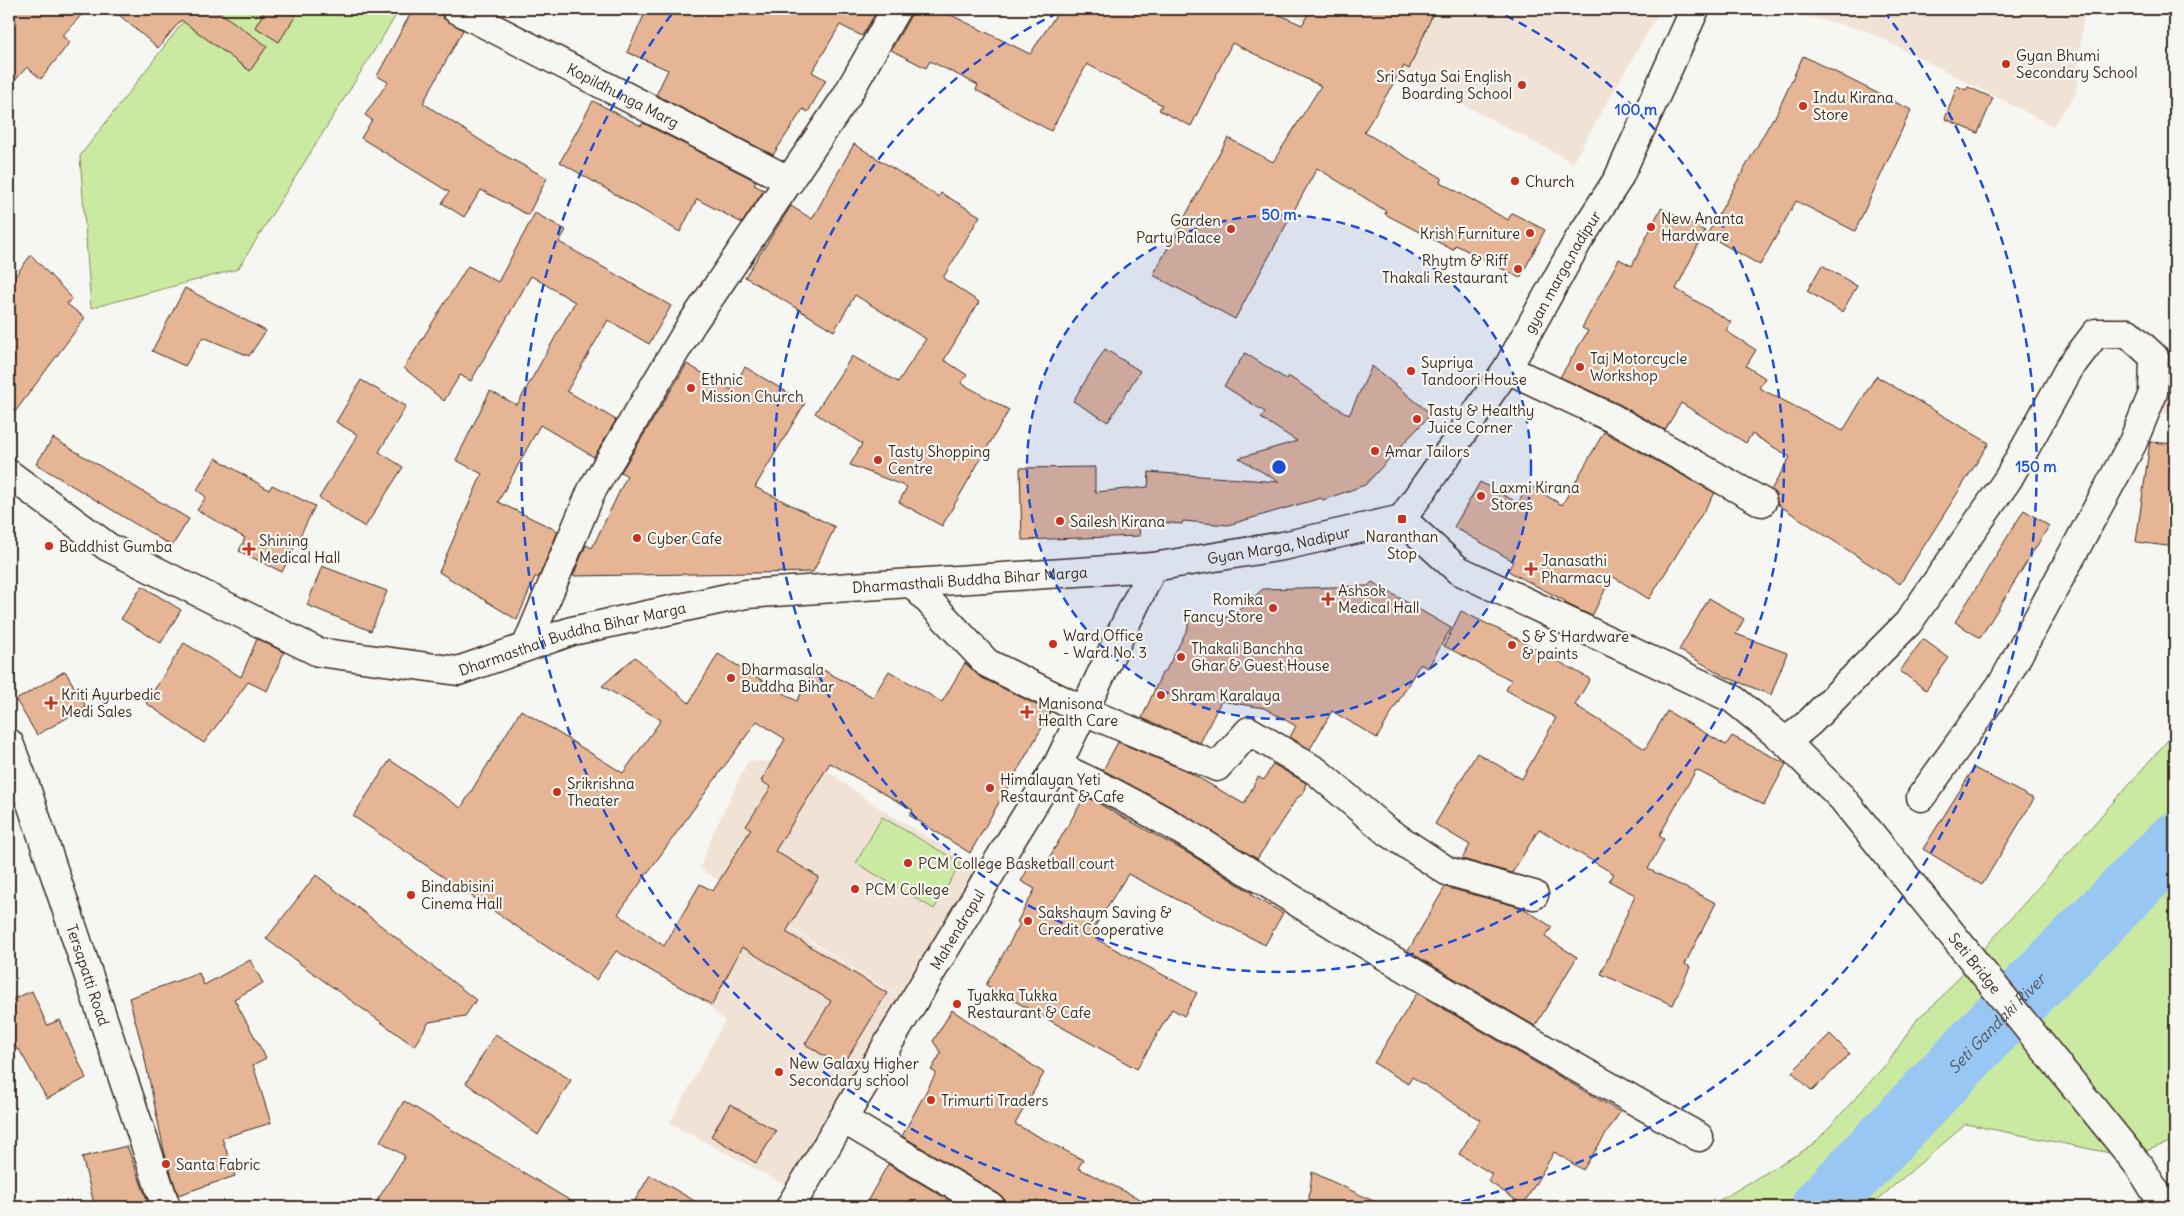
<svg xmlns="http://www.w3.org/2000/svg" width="2184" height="1216" viewBox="0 0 2184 1216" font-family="Delius,sans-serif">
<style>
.built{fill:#f1e2d6}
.green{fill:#cbeaa1;stroke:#838a60}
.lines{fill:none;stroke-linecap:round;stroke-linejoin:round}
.river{stroke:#99c7f4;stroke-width:60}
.building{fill:#e5b596;stroke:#3b2a1e;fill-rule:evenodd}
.street-casing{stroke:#3b2a1e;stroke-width:31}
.secondary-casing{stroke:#3b2a1e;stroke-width:31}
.primary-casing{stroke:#3b2a1e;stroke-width:31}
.street{stroke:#f6f6f2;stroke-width:28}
.secondary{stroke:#f6f6f2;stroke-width:28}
.primary{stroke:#f6f6f2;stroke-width:28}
.ring{fill:none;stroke:#1d4ed8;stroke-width:2.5;stroke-dasharray:9 6}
.poi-dot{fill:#c8321e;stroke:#f6f6f2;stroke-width:2}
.labels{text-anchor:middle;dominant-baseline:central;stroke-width:4.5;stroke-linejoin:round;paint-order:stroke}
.poi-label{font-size:15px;fill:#3b2a1e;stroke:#f6f6f2;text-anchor:start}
.street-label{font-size:15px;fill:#3b2a1e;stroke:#f6f6f2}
.water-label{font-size:16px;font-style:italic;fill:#525154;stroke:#f6f6f2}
.centre{fill:#1d4ed8;stroke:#f6f6f2;stroke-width:2.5}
.ring-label{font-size:15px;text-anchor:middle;font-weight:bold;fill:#1d4ed8;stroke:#f6f6f2;stroke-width:4.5;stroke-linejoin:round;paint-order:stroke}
</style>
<rect width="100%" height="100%" fill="#f6f6f2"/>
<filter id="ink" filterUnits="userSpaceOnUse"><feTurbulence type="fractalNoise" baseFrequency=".02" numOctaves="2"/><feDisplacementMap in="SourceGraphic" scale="10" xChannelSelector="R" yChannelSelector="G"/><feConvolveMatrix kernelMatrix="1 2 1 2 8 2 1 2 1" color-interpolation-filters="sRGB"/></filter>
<g filter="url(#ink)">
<!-- built -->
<g class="built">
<polygon points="1281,9 1661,9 1573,162"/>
<polygon points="1814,9 2084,9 2076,93 2053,126 1865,30 1810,17"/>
<polygon points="2175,360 2175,414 2154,412"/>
<polygon points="748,761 815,762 871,803 986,872 906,1002 700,868 710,840"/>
<polygon points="757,907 903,1001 800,1171 785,1185 670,1123 725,1021 703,1001"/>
</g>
<!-- green -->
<g class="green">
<polygon points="193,9 400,9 238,269 91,308 80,156"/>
<polygon points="2175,732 2175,1140 2130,1157 1966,1124 1869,1207 1708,1207 1813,1145 1889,1061 1918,1018 1938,1001"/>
<polygon points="882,817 961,863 934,909 856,863"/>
</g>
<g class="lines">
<!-- river -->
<path class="river" id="s1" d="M1821 1207 1998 1021 2175 843"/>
</g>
<!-- building -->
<g class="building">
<polygon points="9,9 87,9 62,36 70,42 41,79 27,67 9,87"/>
<polygon points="112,9 215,9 267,46 250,71 181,20 158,48"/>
<polygon points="266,9 300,9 279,42 255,27"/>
<polygon points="413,9 441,9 443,18 463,30 423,103 500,153 547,178 528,215 481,190 464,217 442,203 449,192 361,138 372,120 365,115 388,82 377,76"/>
<polygon points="647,9 878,9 862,36 840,25 812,72 826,80 808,112 803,109 773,155 656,95 668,70 627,52"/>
<polygon points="912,9 939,9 1030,54 1060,9 1267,9 1302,25 1311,9 1435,9 1409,69 1404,66 1364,132 1442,178 1440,182 1508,220 1512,213 1545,230 1520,278 1456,245 1453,250 1385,214 1386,211 1317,168 1235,319 1153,275 1228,138 1273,162 1321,86 1232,43 1191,126 1159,110 1162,105 1087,64 1051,131 976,90 978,85 930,61 926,68 891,50 910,17"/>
<polygon points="1803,56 1911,110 1855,231 1796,201 1760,265 1707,235 1773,118 1774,119"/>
<polygon points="1957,86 1966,90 1968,87 1993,98 1978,133 1945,119"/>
<polygon points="593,101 641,126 643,123 756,181 754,185 764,190 742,223 697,199 680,232 560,162"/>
<polygon points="854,144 939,197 941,193 980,216 943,278 979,302 944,360 967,375 961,383 1009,410 942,526 899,502 907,487 850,465 862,444 815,413 852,356 898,382 926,339 855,295 834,331 745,277 791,206 812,219"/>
<polygon points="1661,208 1705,231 1676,289 1731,322 1726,331 1756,350 1746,366 1765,378 1759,388 1843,431 1876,376 1989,443 1900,584 1777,504 1776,494 1771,490 1790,457 1752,434 1746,443 1681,403 1665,430 1619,404 1560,377 1588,331 1582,328 1619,259 1632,266"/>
<polygon points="535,213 566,230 559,242 671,306 649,344 608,320 567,391 616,420 594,457 540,425 498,502 558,531 539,577 535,577 517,620 439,572 482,474 456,460 490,391 517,405 575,302 531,276 471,381 460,375 444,401 404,368 468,266 498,282"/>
<polygon points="31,255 72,298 67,304 85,318 9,420 9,284"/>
<polygon points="1822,265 1857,286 1842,312 1807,291"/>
<polygon points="185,288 266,331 249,356 203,337 185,366 152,351"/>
<polygon points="1105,349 1140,371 1108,422 1073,401"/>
<polygon points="1245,353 1286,379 1288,376 1349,415 1372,366 1431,414 1365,485 1323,500 1321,498 1228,525 1183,521 1182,524 1138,520 1140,536 1022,540 1020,468 1095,467 1095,492 1148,487 1149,472 1279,482 1239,458 1297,441 1261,418 1265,412 1224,386"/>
<polygon points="687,364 731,390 745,367 805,403 755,487 835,527 813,572 573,576 586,545 592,548 627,476 621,472"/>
<polygon points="361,380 406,406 379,452 403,467 365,527 319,498 358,435 336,422"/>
<polygon points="1604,432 1715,493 1649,599 1612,576 1592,616 1565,603 1565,601 1508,571 1513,561 1454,527 1480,482 1518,503 1529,485 1562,505"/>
<polygon points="53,438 189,519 172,546 36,464"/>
<polygon points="2150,442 2175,444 2175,547 2136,542"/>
<polygon points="216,458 269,490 272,485 315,506 282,572 239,551 245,538 197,510 206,497 197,490"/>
<polygon points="2024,510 2049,526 1980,638 1955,622"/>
<polygon points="322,566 387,591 371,631 307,605"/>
<polygon points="1372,582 1451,628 1428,668 1420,664 1377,738 1332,711 1310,749 1290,737 1296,726 1264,708 1221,701 1200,743 1142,718 1163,671 1165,672 1188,628 1188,617 1231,617 1263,589 1368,586"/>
<polygon points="142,586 181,610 161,643 121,619"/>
<polygon points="1709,598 1744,619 1736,634 1787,653 1771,695 1726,677 1679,650"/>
<polygon points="1461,611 1520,640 1590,679 1575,705 1645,749 1667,711 1726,745 1732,736 1786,764 1764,805 1696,770 1659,836 1664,839 1648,869 1716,903 1685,964 1690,967 1673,1005 1601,974 1635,895 1609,881 1614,874 1539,829 1512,873 1462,859 1470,845 1435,824 1477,753 1522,779 1556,718 1506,690 1511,680 1444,646"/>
<polygon points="257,639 284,652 267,691 248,682 204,743 146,703 184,643 241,677"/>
<polygon points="1923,639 1949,658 1926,690 1900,671"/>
<path d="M718 654 797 701 816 666 873 697 889 671 942 702 965 663 980 677 1051 712 970 853 909 815 913 810 830 763 775 851 819 877 786 932 887 993 842 1067 805 1044 831 1001 742 947 712 1005 616 951 596 980 353 816 390 760 461 808 521 710 623 773 661 720 602 686 635 657 689 703ZM757 721 785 739 761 781 771 787 746 826 751 829 713 891 700 884 664 946 618 914Z"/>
<polygon points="65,671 86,707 37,735 16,700"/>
<polygon points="1118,742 1187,771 1244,804 1258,777 1264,780 1273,764 1306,783 1303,794 1297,798 1257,859 1173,808 1103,770"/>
<polygon points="1974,768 2034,799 1982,885 1923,849"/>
<polygon points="1085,796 1193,856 1252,893 1251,895 1283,913 1265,945 1128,874 1093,929 1099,933 1096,939 1197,993 1184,1016 1172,1009 1137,1069 986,985 1020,924 1017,922 1035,889 1021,881 1035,857 1046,863"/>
<polygon points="316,875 476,1000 465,1016 429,1022 414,1046 266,939"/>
<polygon points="1445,887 1523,908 1552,927 1545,937 1577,957 1535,1026 1408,951"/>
<polygon points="250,960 263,983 234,999 266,1058 253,1065 271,1123 222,1138 235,1176 178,1195 165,1155 143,1050 129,998 199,973 204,985"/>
<polygon points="32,991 47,1025 60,1020 86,1078 47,1099 19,1049 17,1050 9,1032 9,1001"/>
<polygon points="1417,993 1620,1112 1583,1170 1554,1152 1523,1205 1488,1181 1492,1174 1459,1154 1480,1120 1412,1077 1408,1084 1374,1063"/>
<polygon points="952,1010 1044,1073 1015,1124 1083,1160 1078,1168 1156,1207 1007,1207 1005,1200 999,1194 902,1136 936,1073 931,1070 941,1053 933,1041"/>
<polygon points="495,1034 571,1080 538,1135 466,1083"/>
<polygon points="1830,1034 1850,1054 1812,1091 1792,1072"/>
<polygon points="404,1101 419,1110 581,1207 373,1207 405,1156 380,1141"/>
<polygon points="730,1104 776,1131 756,1163 711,1136"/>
<polygon points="127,1146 149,1205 140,1207 95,1207 82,1157"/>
<polygon points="888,1164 961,1207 864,1207"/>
<polygon points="1312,1172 1386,1207 1308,1207"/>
<polygon points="650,1175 705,1207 631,1207"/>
</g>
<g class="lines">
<defs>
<g id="street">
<path id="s2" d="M456 9 790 181"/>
<polyline points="1507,369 1612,418 1762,502"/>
<polyline points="526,647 592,490 691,325 846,97 896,9"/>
<polyline points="1082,710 1217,767 1249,731 1316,771 1384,829 1447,871 1534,895"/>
<polyline points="1786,742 1810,722 1908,623 2008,479 2070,367 2096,333 2128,333 2154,357 2153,393 2133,442 2004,681 1921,797"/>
<path d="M1057 766C1156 809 1247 872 1339 928 1458 1000 1578 1069 1699 1137"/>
<polyline points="843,1119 991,1207"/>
</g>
<g id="secondary">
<path id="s3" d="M9 474 108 547 318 652 458 671 572 631 746 594 1153 567"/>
<path id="s4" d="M1402 519 1458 570 1733 699 1786 742 1842 798 2140 1167 2165 1207"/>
<polyline points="912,583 987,663 1082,710"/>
<path id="s5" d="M9 743 24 782 166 1207"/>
</g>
<g id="primary">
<path id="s6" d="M790 1207 990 874 1057 766 1153 567 1283 546 1402 519 1507 369 1578 241 1618 179 1695 9"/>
</g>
</defs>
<!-- street casing -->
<use href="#street" class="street-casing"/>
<!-- secondary casing -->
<use href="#secondary" class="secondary-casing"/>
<!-- primary casing -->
<use href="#primary" class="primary-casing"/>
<!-- street -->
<use href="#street" class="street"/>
<!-- secondary -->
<use href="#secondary" class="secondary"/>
<!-- primary -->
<use href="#primary" class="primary"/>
</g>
</g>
<!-- distance rings -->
<circle cx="1279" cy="467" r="252" fill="#1d4ed8" fill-opacity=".12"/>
<g class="ring">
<circle cx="1279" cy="467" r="252"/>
<path d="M1492 9A505 505 0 1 1 1066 9"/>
<path d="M1115 1206A757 757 0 0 1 674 11M1884 11A757 757 0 0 1 1443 1206"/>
</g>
<!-- markers -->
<g class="poi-dot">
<circle cx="2006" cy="64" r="5"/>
<circle cx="1522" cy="85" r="5"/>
<circle cx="1803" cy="106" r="5"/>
<circle cx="1515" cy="181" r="5"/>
<circle cx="1651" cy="227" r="5"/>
<circle cx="1231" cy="229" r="5"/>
<circle cx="1530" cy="233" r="5"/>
<circle cx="1518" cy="269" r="5"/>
<circle cx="1580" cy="367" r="5"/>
<circle cx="1411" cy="371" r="5"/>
<circle cx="691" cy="388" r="5"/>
<circle cx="1417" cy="419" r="5"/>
<circle cx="1375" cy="451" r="5"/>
<circle cx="878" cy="460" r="5"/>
<circle cx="1481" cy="496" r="5"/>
<rect x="1397" y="514" width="10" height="10" rx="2.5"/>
<circle cx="1060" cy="521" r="5"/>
<circle cx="637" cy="538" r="5"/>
<circle cx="49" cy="546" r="5"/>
<path d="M246.5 541.5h5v5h5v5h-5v5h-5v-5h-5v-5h5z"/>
<path d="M1528.5 561.5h5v5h5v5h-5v5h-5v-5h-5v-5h5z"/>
<path d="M1325.5 591.5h5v5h5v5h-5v5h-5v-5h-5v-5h5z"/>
<circle cx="1273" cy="608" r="5"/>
<circle cx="1053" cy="644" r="5"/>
<circle cx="1512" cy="645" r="5"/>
<circle cx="1181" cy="657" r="5"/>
<circle cx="731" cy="678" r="5"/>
<circle cx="1161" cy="695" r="5"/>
<path d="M48.5 695.5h5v5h5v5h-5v5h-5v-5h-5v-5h5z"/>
<path d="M1024.5 704.5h5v5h5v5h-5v5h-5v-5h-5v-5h5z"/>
<circle cx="990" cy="788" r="5"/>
<circle cx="557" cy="792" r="5"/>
<circle cx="908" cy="863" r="5"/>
<circle cx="855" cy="889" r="5"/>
<circle cx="411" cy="895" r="5"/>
<circle cx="1028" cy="921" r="5"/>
<circle cx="957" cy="1004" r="5"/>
<circle cx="779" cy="1072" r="5"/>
<circle cx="931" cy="1100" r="5"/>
<circle cx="166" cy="1164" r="5"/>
</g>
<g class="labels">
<!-- poi labels -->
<g class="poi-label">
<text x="2016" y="55">Gyan Bhumi<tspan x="2016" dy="17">Secondary School</tspan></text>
<text x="1512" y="76" text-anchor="end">Sri Satya Sai English<tspan x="1512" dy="17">Boarding School</tspan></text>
<text x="1813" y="97">Indu Kirana<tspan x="1813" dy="17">Store</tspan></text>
<text x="1525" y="181">Church</text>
<text x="1661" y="218">New Ananta<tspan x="1661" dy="17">Hardware</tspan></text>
<text x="1221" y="220" text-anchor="end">Garden<tspan x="1221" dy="17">Party Palace</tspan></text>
<text x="1520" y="233" text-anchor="end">Krish Furniture</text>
<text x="1508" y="260" text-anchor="end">Rhytm &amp; Riff<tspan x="1508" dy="17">Thakali Restaurant</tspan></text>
<text x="1590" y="358">Taj Motorcycle<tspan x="1590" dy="17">Workshop</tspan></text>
<text x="1421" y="362">Supriya<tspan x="1421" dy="17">Tandoori House</tspan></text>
<text x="701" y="379">Ethnic<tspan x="701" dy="17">Mission Church</tspan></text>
<text x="1427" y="410">Tasty &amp; Healthy<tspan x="1427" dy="17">Juice Corner</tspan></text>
<text x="888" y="451">Tasty Shopping<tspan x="888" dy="17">Centre</tspan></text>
<text x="1385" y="451">Amar Tailors</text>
<text x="1491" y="487">Laxmi Kirana<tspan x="1491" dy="17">Stores</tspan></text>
<text x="1070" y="521">Sailesh Kirana</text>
<text x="1402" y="536" text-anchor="middle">Naranthan<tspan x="1402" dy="17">Stop</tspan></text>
<text x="647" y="538">Cyber Cafe</text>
<text x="259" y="540">Shining<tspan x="259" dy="17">Medical Hall</tspan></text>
<text x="59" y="546">Buddhist Gumba</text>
<text x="1541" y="560">Janasathi<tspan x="1541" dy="17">Pharmacy</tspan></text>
<text x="1338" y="590">Ashsok<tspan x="1338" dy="17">Medical Hall</tspan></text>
<text x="1263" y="599" text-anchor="end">Romika<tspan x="1263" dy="17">Fancy Store</tspan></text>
<text x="1063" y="635">Ward Office<tspan x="1063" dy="17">- Ward No. 3</tspan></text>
<text x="1522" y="636">S &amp; S Hardware<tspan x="1522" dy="17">&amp; paints</tspan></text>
<text x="1191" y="648">Thakali Banchha<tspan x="1191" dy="17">Ghar &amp; Guest House</tspan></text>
<text x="741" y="669">Dharmasala<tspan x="741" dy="17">Buddha Bihar</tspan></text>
<text x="61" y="694">Kriti Ayurbedic<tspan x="61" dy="17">Medi Sales</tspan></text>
<text x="1171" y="695">Shram Karalaya</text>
<text x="1038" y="703">Manisona<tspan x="1038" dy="17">Health Care</tspan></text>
<text x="1000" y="779">Himalayan Yeti<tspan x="1000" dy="17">Restaurant &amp; Cafe</tspan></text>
<text x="567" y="783">Srikrishna<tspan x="567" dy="17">Theater</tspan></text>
<text x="918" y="863">PCM College Basketball court</text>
<text x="421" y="886">Bindabisini<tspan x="421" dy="17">Cinema Hall</tspan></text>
<text x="865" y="889">PCM College</text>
<text x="1038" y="912">Sakshaym Saving &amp;<tspan x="1038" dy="17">Credit Cooperative</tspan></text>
<text x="967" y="995">Tyakka Tukka<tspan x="967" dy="17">Restaurant &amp; Cafe</tspan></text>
<text x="789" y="1063">New Galaxy Higher<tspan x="789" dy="17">Secondary school</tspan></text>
<text x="941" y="1100">Trimurti Traders</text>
<text x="176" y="1164">Santa Fabric</text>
</g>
<!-- street labels -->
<g class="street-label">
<text stroke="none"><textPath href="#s2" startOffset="188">Kopildhunga Marg</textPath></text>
<text stroke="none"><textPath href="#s6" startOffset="1285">gyan marga,nadipur</textPath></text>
<text stroke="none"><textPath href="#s6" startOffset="864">Gyan Marga, Nadipur</textPath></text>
<text stroke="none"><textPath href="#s3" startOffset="1022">Dharmasthali Buddha Bihar Marga</textPath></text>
<text stroke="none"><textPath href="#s3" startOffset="618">Dharmasthali Buddha Bihar Marga</textPath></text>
<text stroke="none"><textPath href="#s6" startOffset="324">Mahendrapul</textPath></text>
<text stroke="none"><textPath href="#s4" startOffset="739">Seti Bridge</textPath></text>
<text stroke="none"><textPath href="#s5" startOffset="245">Tersapatti Road</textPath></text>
</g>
<!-- water labels -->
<g class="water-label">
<text stroke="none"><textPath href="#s1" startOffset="254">Seti Gandaki River</textPath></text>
</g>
</g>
<circle cx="1279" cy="467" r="8" class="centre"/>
<g class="ring-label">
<text x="1636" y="115">100 m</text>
<text x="1279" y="220">50 m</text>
<text x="2036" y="472">150 m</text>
</g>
<!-- margin -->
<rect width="2184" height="1216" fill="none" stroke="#f6f6f2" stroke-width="30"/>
<rect x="15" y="15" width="2154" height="1186" fill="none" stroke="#3b2a1e" stroke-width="2" filter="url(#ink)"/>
</svg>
